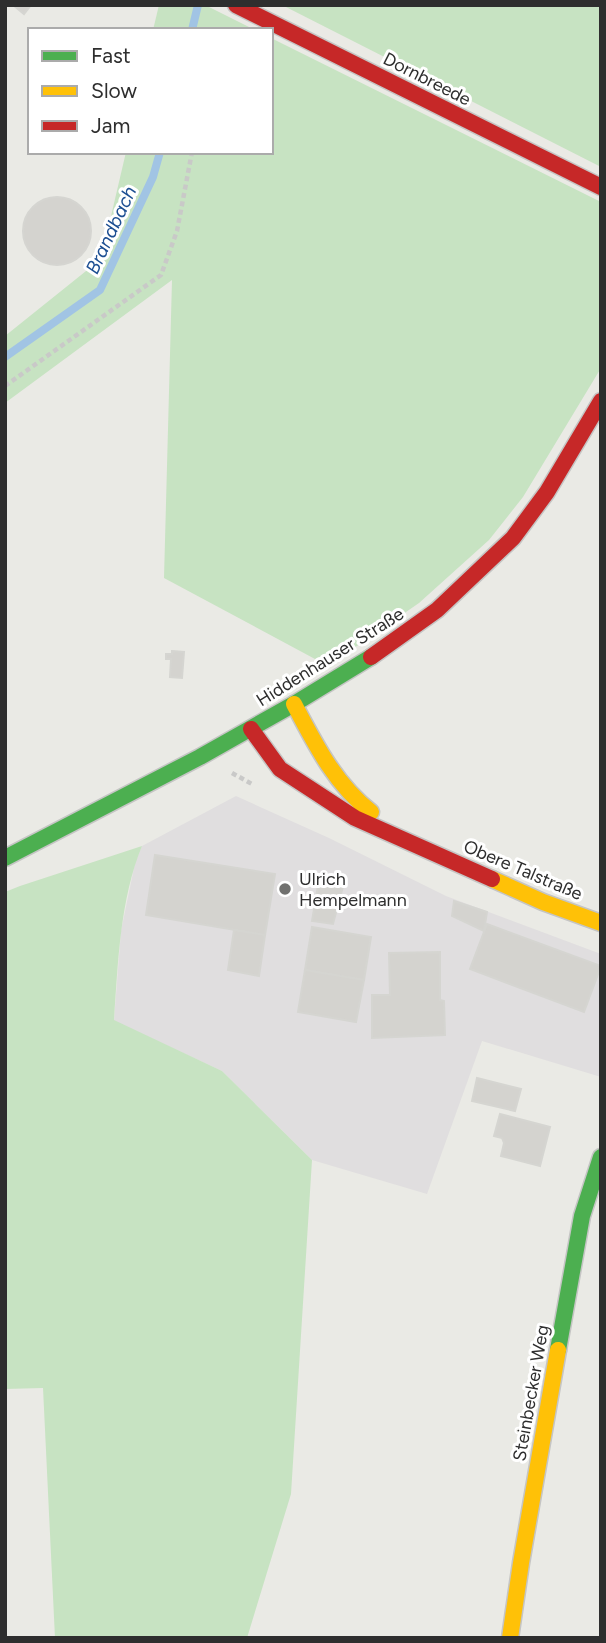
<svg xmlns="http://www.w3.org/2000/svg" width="606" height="1643" viewBox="0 0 606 1643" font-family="Figtree,sans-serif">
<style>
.industrial{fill:#e0dedf}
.green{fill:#c7e3c2}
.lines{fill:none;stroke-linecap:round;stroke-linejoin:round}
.stream{stroke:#a1c4e4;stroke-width:8}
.building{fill:#d4d3cf;stroke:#d5d5d1;stroke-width:2}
.fast-casing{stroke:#c5c5c4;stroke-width:19}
.slow-casing{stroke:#c5c5c4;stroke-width:19}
.jam-casing{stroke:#c5c5c4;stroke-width:19}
.path{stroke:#c9c9c8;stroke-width:4.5;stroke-dasharray:5 3.5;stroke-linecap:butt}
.fast{stroke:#4caf50;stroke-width:16}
.slow{stroke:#ffc107;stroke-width:16}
.jam{stroke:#c62828;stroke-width:16}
.poi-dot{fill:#70706e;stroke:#fff;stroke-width:2.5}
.labels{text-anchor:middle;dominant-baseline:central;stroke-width:6;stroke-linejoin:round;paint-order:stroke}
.street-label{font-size:18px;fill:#2e2e2e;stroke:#fff}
.poi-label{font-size:18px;fill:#2e2e2e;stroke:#fff;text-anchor:start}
.water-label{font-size:19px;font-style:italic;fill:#1d4f92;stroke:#fff}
</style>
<rect width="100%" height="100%" fill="#eaeae5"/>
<!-- industrial -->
<polygon class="industrial" points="236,796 329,838 446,896 601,954 601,1077 482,1041 427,1194 312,1160 222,1071 114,1021 121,931 135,863 142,846"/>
<!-- green -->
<g class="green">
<polygon points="159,5 205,5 255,30 153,30"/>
<polygon points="282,5 601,5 601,167"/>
<polygon points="271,38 601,202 601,368 523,497 489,540 419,603 328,666 164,578 172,280 5,403 5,336 101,259 126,152 271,152"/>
<path d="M142 846C120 899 118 963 114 1020L222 1071 312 1160 291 1494 247 1638H55L43 1388 5 1389V892L20 886Z"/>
</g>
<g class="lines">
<!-- stream -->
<g class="stream">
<polyline points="192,30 198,5"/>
<polyline points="5,357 100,290 153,177 160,152"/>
</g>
</g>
<!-- building -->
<g class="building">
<polygon points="13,5 31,5 24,14"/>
<circle cx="57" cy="231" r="34"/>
<polygon points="172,651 184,652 182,678 170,677 171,659 166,659 166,654 172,654"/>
<polygon points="155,855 275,874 265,935 146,915"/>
<polygon points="320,874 345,879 333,924 312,921"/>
<polygon points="454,901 487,912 484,931 452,916"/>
<polygon points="487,924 601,966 584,1012 470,969"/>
<polygon points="312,927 371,937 364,980 305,970"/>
<polygon points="234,930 265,935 259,976 228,970"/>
<polygon points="440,952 440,1000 444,1001 445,1035 372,1038 372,995 390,995 389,953"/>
<polygon points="305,970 364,980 356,1022 298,1012"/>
<polygon points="477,1078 521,1089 515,1111 472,1101"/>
<polygon points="500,1114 550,1127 540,1166 501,1156 504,1143 502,1138 494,1136"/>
</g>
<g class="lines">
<defs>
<g id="fast">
<polyline points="5,858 200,757 294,704 371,657"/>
<polyline points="558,1350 582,1216 601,1157"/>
</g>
<g id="slow">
<path d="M294 704C315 744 335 784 371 812"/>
<polyline points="492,879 543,902 601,923"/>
<polyline points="510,1638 521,1563 558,1350"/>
</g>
<g id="jam">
<polyline points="236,5 601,187"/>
<polyline points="371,657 437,610 513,538 547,492 601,401"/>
<polyline points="251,729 280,769 355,818 492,879"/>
</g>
</defs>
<!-- fast casing -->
<use href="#fast" class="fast-casing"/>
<!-- slow casing -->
<use href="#slow" class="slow-casing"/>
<!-- jam casing -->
<use href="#jam" class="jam-casing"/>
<!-- path -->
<g class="path">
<polyline points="5,386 161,275 177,231 192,152"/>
<polyline points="232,773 252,784"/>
</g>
<!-- fast -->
<use href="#fast" class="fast"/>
<!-- slow -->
<use href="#slow" class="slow"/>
<!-- jam -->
<use href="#jam" class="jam"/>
</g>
<!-- markers -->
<circle class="poi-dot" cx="285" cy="889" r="7"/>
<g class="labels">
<!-- street labels -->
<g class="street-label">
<text transform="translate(427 79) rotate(27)">Dornbreede</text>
<text transform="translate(330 657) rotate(-32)">Hiddenhauser Straße</text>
<text transform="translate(523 870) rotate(23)">Obere Talstraße</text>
<text transform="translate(531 1393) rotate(-80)">Steinbecker Weg</text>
</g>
<!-- poi labels -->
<g class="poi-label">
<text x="299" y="879">Ulrich<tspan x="299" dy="21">Hempelmann</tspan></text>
</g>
<!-- water labels -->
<g class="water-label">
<text transform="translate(111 230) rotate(-65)">Brandbach</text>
</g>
</g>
<!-- border -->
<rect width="606" height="1643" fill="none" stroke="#2e2e2e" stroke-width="14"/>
<!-- legend -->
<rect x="28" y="28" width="245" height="126" fill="#ffffff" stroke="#ababab" stroke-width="2"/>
<rect x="42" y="51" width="35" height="10" fill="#4caf50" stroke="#ababab" stroke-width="2"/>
<text x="91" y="63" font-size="21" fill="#2e2e2e">Fast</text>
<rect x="42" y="86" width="35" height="10" fill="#ffc107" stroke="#ababab" stroke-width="2"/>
<text x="91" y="98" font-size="21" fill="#2e2e2e">Slow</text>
<rect x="42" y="121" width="35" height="10" fill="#c62828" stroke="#ababab" stroke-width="2"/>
<text x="91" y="133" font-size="21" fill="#2e2e2e">Jam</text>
</svg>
